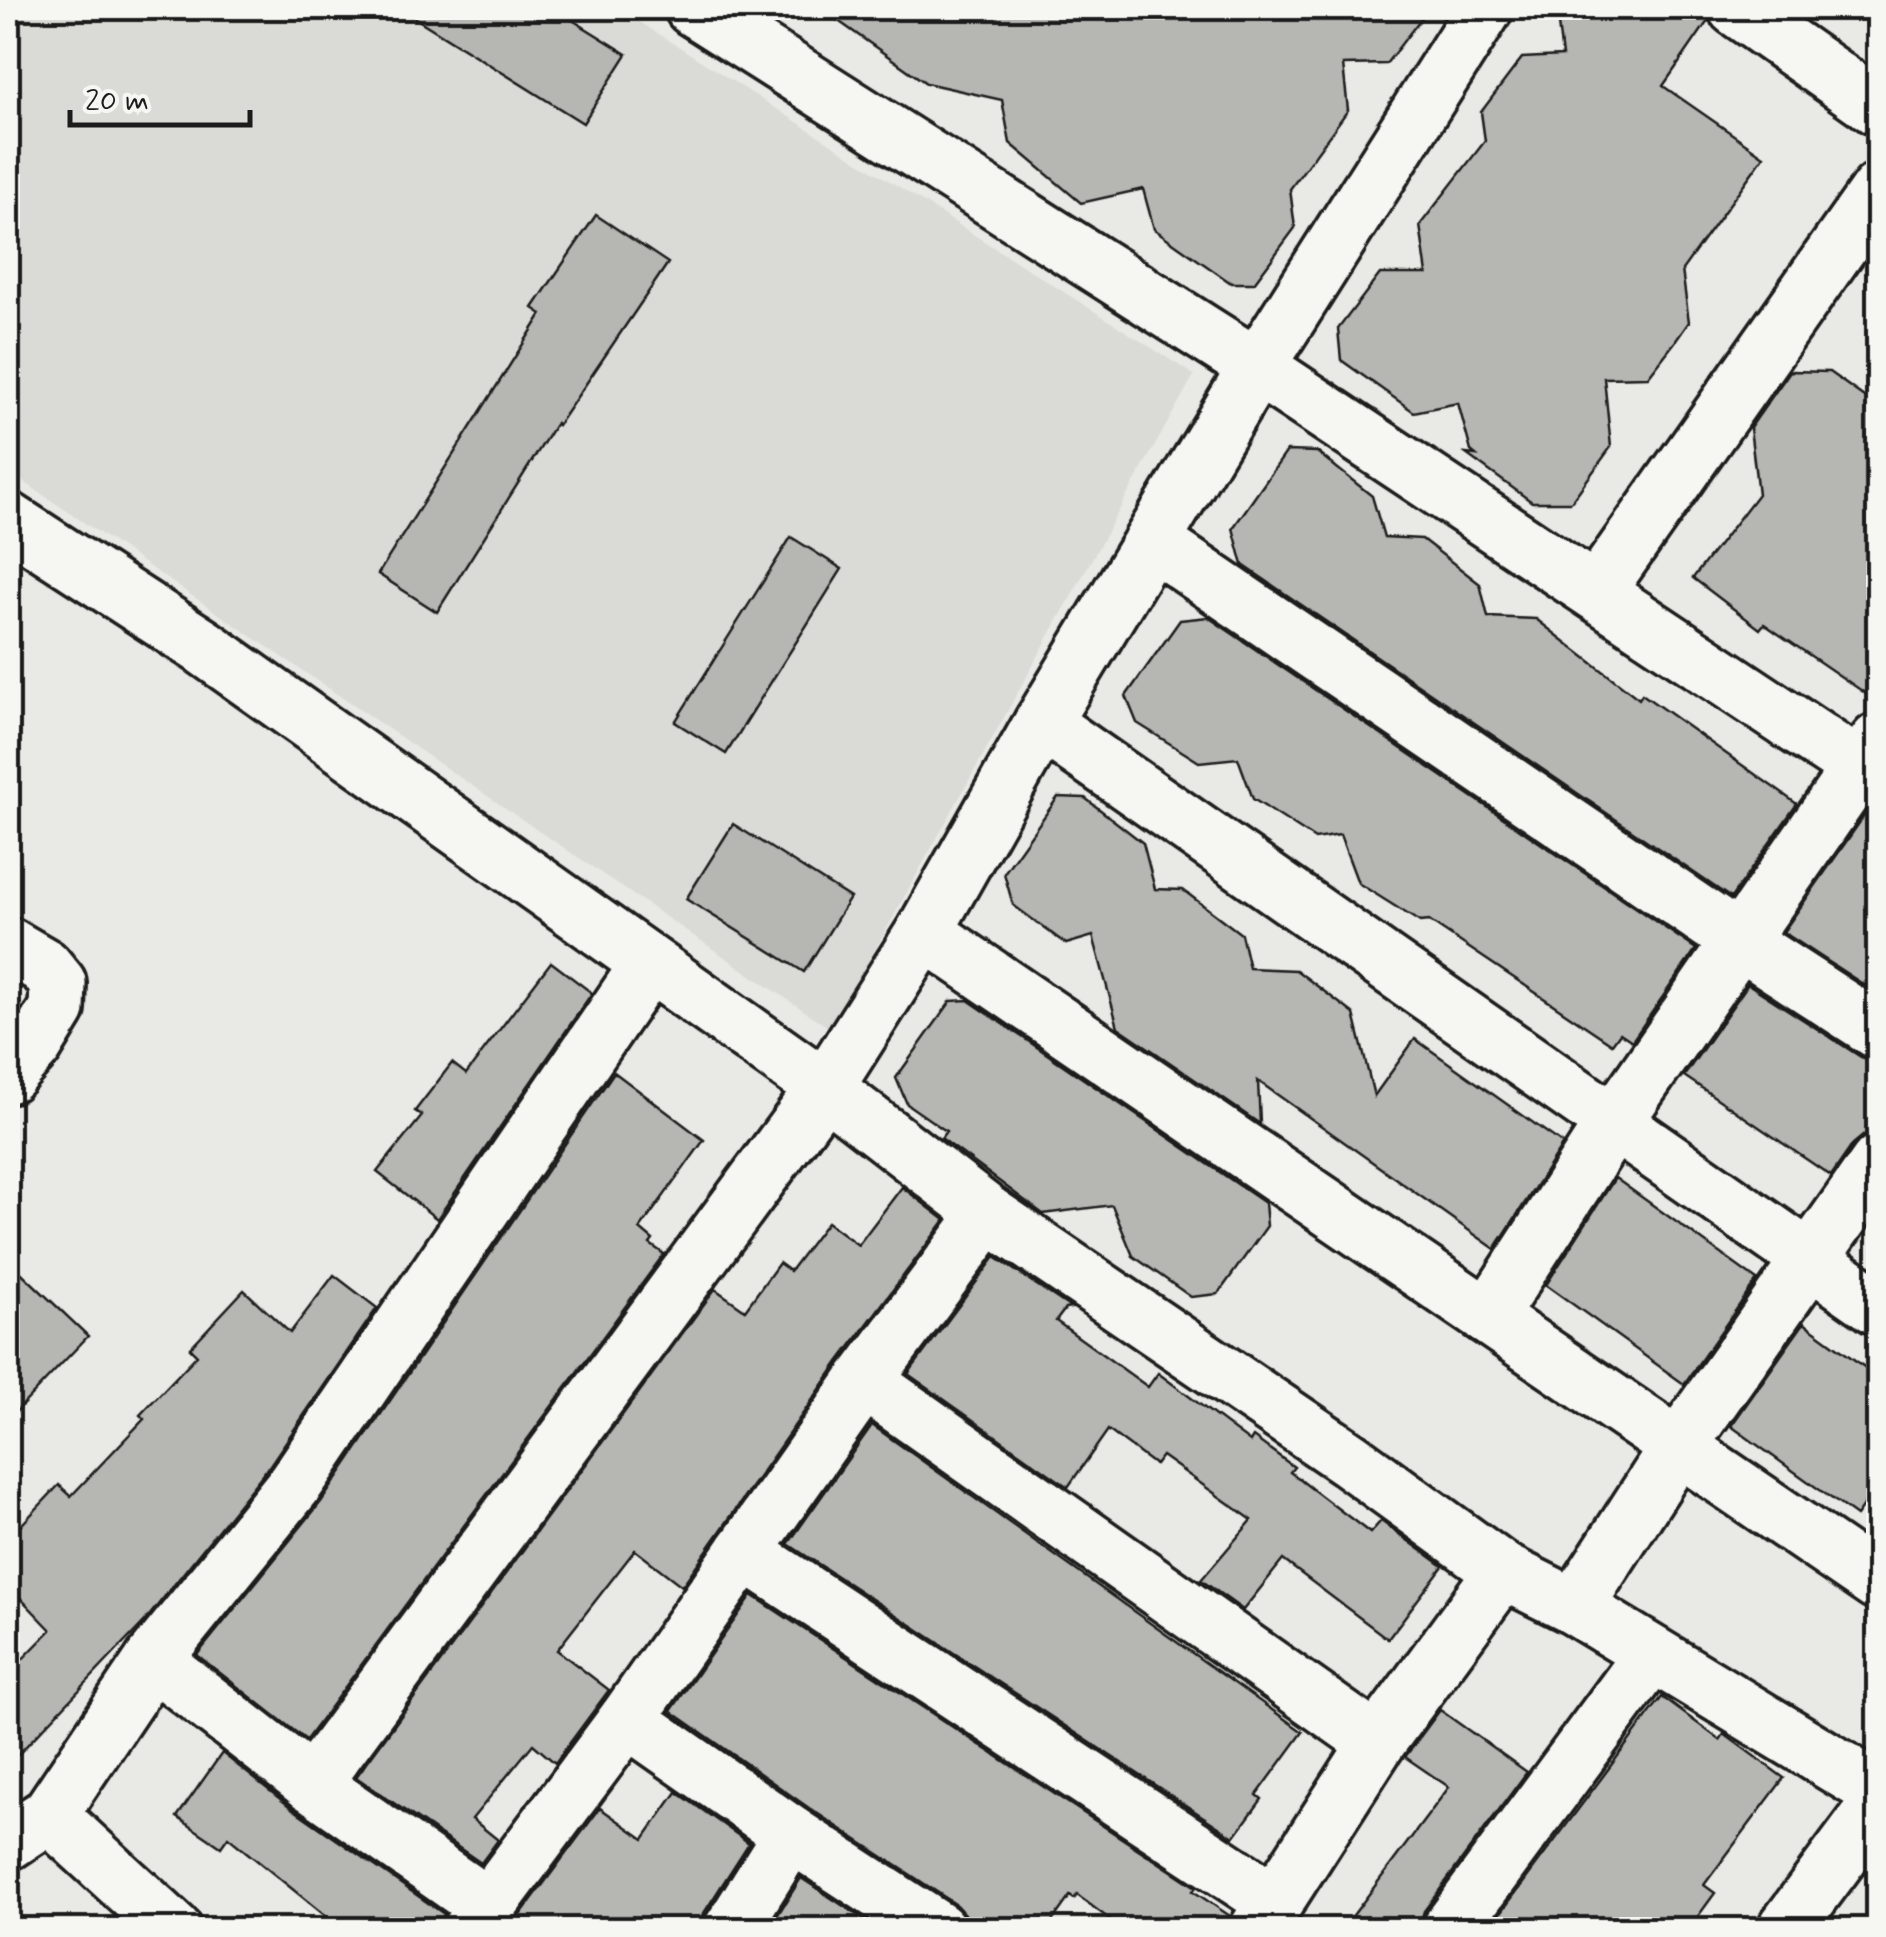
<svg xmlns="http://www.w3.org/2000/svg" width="1886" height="1937" viewBox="0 0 1886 1937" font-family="Mynerve,sans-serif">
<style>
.built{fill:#dadad6}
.building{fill:#b6b6b3;stroke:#1c1c1c;stroke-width:2.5}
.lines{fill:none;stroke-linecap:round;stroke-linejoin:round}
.minor-casing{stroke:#1c1c1c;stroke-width:62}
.minor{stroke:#f6f6f2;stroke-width:55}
</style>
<rect width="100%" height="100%" fill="#e9e9e5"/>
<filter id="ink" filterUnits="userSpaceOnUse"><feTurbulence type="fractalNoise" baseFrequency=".01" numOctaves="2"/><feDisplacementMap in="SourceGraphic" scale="20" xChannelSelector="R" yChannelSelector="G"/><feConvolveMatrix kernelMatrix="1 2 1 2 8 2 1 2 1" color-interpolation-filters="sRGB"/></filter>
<g filter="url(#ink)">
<!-- built -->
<polygon class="built" points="8,8 618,8 1194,375 831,1029 8,471"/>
<!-- building -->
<g class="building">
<polygon points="399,8 553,8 627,54 583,123"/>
<polygon points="820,8 1429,8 1386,64 1343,65 1348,110 1290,189 1295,228 1254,283 1231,283 1154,229 1143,189 1081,203 1010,143 1002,100 926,83"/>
<polygon points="1556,8 1705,8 1708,21 1663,86 1764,156 1682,270 1689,322 1675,342 1648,377 1604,378 1611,447 1571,502 1532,502 1466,454 1476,455 1471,451 1458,403 1414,412 1341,360 1338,329 1380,274 1427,274 1420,225 1485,141 1481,112 1522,58 1562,56"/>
<polygon points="596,215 668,263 558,425 556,423 437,612 378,574 542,314 533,308"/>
<polygon points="1790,371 1829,372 1878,407 1878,702 1764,624 1760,629 1693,578 1758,494 1750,428"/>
<polygon points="1287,451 1317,452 1372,496 1384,537 1422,539 1480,584 1488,617 1536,619 1639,699 1642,694 1797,804 1731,898 1243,565 1233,528"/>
<polygon points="791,537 842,569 726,754 675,722"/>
<polygon points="1208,617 1696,949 1632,1041 1620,1033 1612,1044 1429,921 1420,922 1358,883 1340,835 1315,839 1253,799 1238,758 1199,762 1137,723 1126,696 1180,620"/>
<polygon points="1058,797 1085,798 1143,843 1155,889 1183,890 1241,934 1249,968 1296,970 1354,1014 1374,1096 1415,1039 1563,1144 1495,1249 1258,1081 1260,1124 1118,1027 1093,936 1066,944 1013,905 1004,873"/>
<polygon points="1869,809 1878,811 1878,994 1783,932"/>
<polygon points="733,824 850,898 804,972 686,899"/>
<polygon points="551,962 592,993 437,1219 377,1172 422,1116 415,1111 452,1063 466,1074"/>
<polygon points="1748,984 1861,1057 1878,1062 1878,1132 1864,1135 1853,1144 1831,1176 1684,1076"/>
<polygon points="968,1000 1265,1203 1267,1226 1218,1294 1191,1297 1133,1256 1112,1205 1043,1214 941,1138 946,1131 907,1104 896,1078 951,1001"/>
<polygon points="614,1072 704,1140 640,1229 653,1240 650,1244 664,1254 306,1740 197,1655 321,1502"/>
<polygon points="1615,1178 1757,1280 1684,1384 1546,1285"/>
<polygon points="902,1187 945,1220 839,1362 682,1586 635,1550 557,1650 609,1690 555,1763 533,1744 472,1819 498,1840 481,1863 356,1777 715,1289 745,1310 779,1263 790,1271 827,1222 858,1245"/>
<polygon points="995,1257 1071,1308 1065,1309 1056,1321 1148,1387 1158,1373 1250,1442 1253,1437 1294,1467 1290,1472 1370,1533 1381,1521 1443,1566 1388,1639 1283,1560 1243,1610 1201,1580 1252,1520 1162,1456 1155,1465 1108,1430 1068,1487 908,1374"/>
<polygon points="8,1260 88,1336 8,1420"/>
<polygon points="334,1275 377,1308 270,1465 145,1621 8,1765 8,1674 51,1630 8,1585 8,1539 59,1485 71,1496 144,1419 140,1415 197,1355 190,1348 244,1290 290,1333"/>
<polygon points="1804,1323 1878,1377 1878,1485 1856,1516 1731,1426"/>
<polygon points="872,1425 1303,1732 1257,1795 1262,1799 1234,1837 788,1544"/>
<polygon points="752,1595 1196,1887 1193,1891 1230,1916 1226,1930 1124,1930 1077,1895 1074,1899 1070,1896 1046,1930 969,1930 965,1915 955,1904 809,1808 671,1711"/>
<polygon points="1662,1697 1720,1740 1724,1734 1784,1778 1704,1885 1715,1893 1688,1930 1488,1930"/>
<polygon points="1440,1710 1527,1772 1424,1911 1418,1930 1342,1930 1449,1787 1405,1757"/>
<polygon points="222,1753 293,1809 444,1914 439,1930 343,1930 228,1837 221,1847 177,1817"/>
<polygon points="677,1792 749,1843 704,1913 700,1930 509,1930 600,1808 644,1839"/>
<polygon points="801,1878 880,1930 768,1930"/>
</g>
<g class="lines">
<defs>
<g id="minor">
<polyline points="693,8 1257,367 1878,780"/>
<polyline points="1736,8 1878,108"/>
<polyline points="8,520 202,646 825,1088 988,1214 1349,1459 1503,1571 1575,1607 1878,1791"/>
<polyline points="1153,542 1738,940 1878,1031"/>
<polyline points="1596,592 1878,191"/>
<polyline points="1042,723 1878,1307"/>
<polyline points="924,932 1878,1583"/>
<polyline points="8,945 44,966 58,983 57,1009 35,1045 8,1075"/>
<polyline points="1488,1317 1614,1122 1878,741"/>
<polyline points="864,1381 1377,1743"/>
<polyline points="744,1552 1275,1902"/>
<polyline points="1575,1607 1678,1447 1878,1163"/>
<polyline points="153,1660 312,1784 487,1906"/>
<polyline points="627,1719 791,1834 938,1930"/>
<polyline points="312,1784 825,1088 924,932 1042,723 1257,367 1485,8"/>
<polyline points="49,1815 174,1930"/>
<polyline points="8,1842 49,1815 153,1660 295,1484 649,964"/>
<polyline points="470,1930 627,1719 864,1381 988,1214"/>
<polyline points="731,1930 791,1834"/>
<polyline points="1257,1930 1377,1743 1503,1571"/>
<polyline points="1449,1930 1651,1656"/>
<polyline points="1785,1930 1878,1805"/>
</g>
</defs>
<!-- minor casing -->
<use href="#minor" class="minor-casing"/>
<!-- minor -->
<use href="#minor" class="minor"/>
</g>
</g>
<!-- margin -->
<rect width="1886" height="1937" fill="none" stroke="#f6f6f2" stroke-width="40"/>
<rect x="20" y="20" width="1846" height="1897" fill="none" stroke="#1c1c1c" stroke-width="4" filter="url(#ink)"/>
<!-- scale -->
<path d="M70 110v15h180v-15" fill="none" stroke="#1c1c1c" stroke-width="5"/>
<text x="85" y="110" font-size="30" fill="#1c1c1c" stroke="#f6f6f2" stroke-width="8" paint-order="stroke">20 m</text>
</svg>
